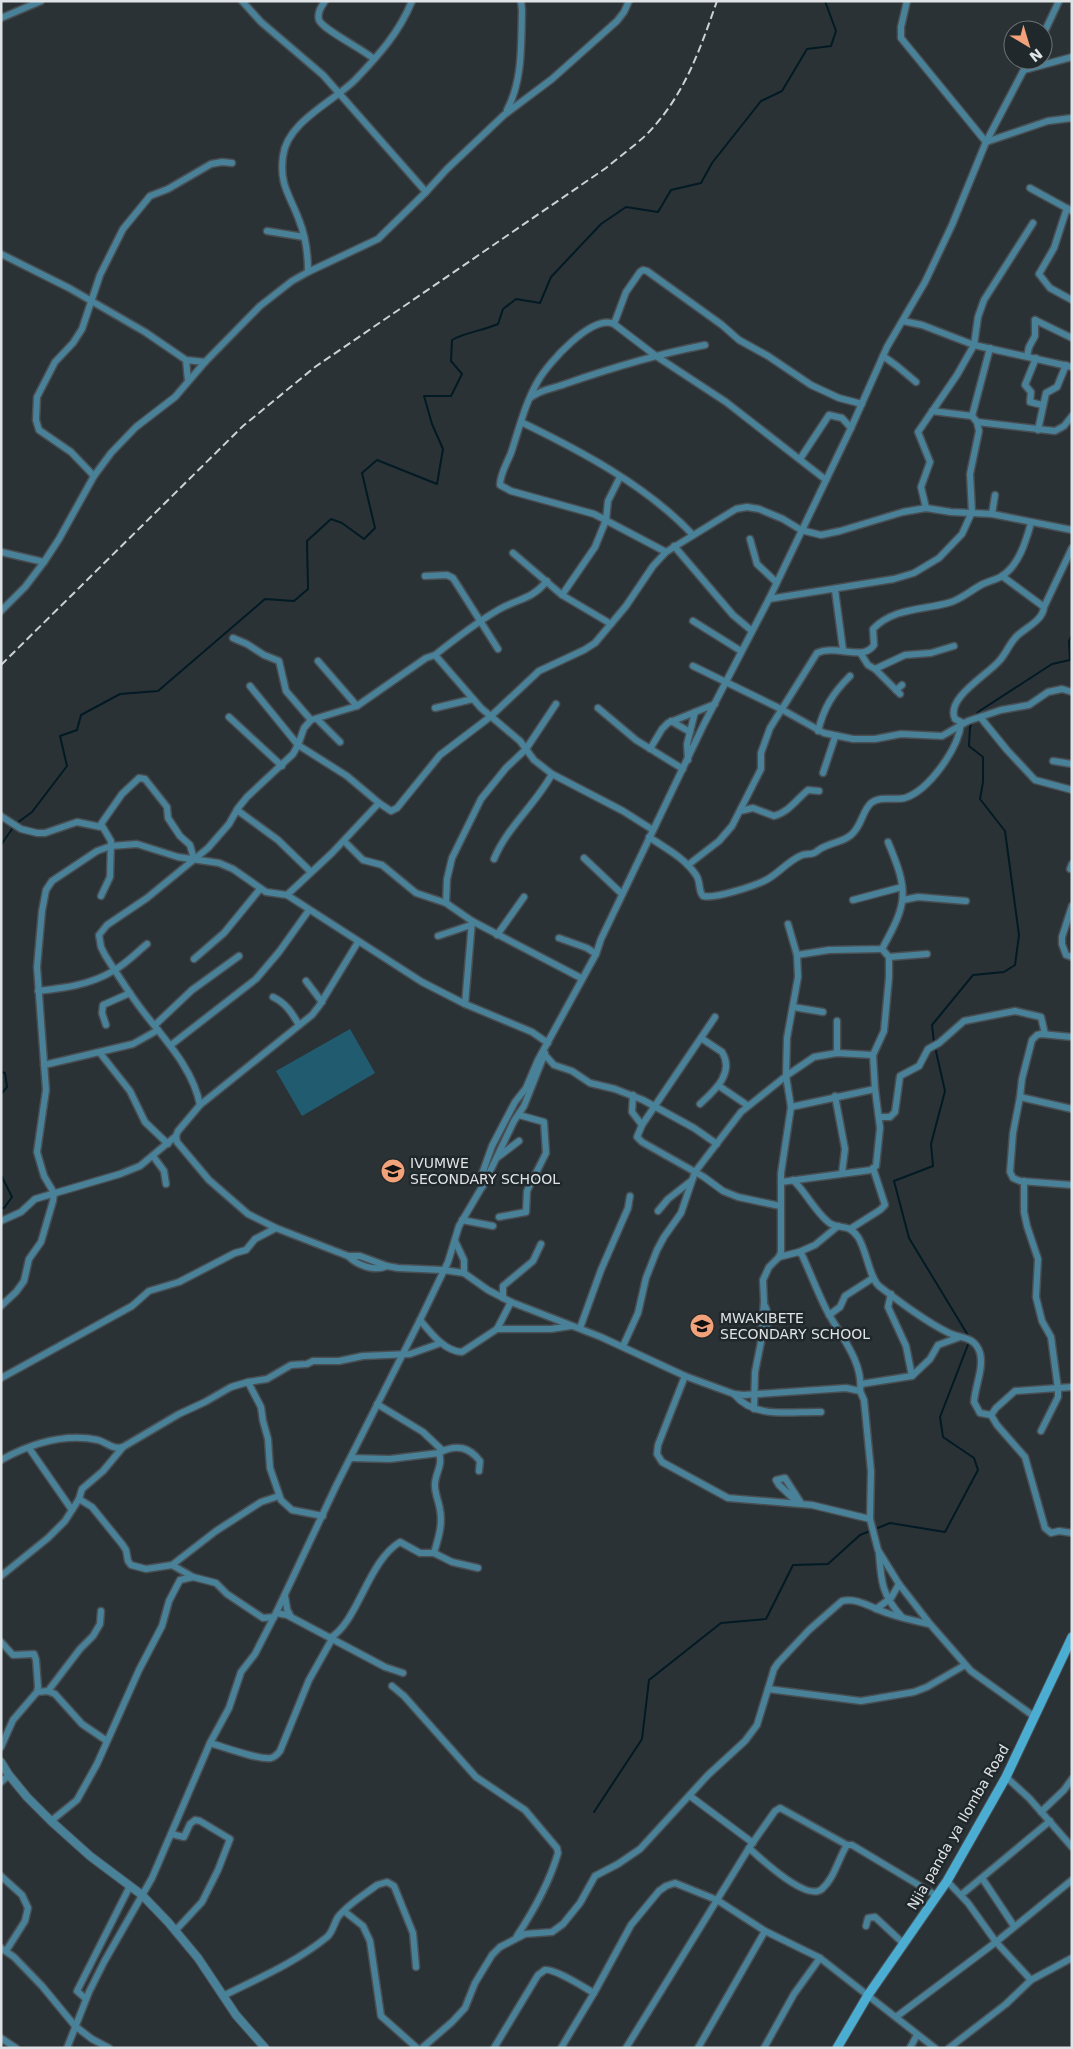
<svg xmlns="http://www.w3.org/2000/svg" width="1073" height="2049" viewBox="0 0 1073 2049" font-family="'DejaVu Sans',sans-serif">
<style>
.green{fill:#215b70}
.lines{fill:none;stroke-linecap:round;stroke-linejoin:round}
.stream{stroke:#011a24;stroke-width:2}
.minor-casing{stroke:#484e52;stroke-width:9}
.tertiary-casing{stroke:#484e52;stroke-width:10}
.secondary-casing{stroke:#484e52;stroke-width:11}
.minor{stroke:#488198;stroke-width:6}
.tertiary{stroke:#488198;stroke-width:8}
.secondary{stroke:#4cadd2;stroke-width:9}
.rail{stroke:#ccd1d4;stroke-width:2;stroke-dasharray:8 4;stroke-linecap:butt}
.labels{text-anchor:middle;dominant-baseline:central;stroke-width:5;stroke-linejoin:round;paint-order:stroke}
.poi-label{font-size:14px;fill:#dfe3e6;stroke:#21282b;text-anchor:start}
.street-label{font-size:14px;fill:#dfe3e6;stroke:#21282b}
</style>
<rect width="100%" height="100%" fill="#2b3236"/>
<!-- green -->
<polygon class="green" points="350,1029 375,1073 302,1116 276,1071"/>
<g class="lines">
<!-- stream -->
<g class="stream">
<polyline points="975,717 978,712 1052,664 1070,660 1069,641 1072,635"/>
<path d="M17 823 32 812 67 766 60 736 77 730 81 715 120 694 158 691 265 599 294 601 308 589 307 541 331 519 342 523 364 539 375 528 362 473 377 460 437 484 443 449 432 424 424 396H451L462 374 451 361 452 340C466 332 482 331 498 324L503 309 516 299 540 303 551 277 601 224 626 207 658 212 671 190 701 183 712 163 761 101 782 91 807 49 831 46 836 31 825 1"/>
<polyline points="1,845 14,826"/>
<polyline points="934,1043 932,1025 973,975 1004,972 1015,965 1019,935 1005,831 980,799 983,782 983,757 969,746 970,727 973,721"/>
<polyline points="935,1047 945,1091 931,1144 933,1166 894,1181 909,1238 969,1337"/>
<polyline points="1,1072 5,1073 7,1087 1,1094"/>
<polyline points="1,1175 12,1197 4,1208 1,1208"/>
<polyline points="875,1529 890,1523 945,1532 978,1470 974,1458 943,1437 940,1417 969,1342"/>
<polyline points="594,1812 642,1739 649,1680 721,1623 766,1619 793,1565 828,1564 860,1535 870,1531"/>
</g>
<defs>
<g id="minor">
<polyline points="242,1 261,22 323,75 426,192"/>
<path d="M325 1C321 7 317 13 319 20 322 29 364 50 374 59"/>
<polyline points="907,1 901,27 901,38 986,142 1048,121 1072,118"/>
<polyline points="1,18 41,1"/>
<polyline points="1043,35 1059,1"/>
<polyline points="1024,70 1072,57"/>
<path d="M507 110C523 80 521 43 522 10L521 1"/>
<polyline points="1030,188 1072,211"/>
<polyline points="1067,208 1054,248 1039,274 1050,288 1072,300"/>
<polyline points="267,231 304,237"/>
<polyline points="1,254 69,288 145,332 186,360 205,362"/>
<path d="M308 272C308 255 306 237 299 220 290 195 279 185 283 156 287 122 333 102 355 80 378 56 399 33 412 1"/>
<polyline points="1035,320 1072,338"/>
<polyline points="903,321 922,325 974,345 1072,367"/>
<polyline points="614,324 626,292 640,272 643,270 647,271 722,325 739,340 768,356 811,385 839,398 862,404"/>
<polyline points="883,356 897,366 916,382"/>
<polyline points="1027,356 1029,347 1035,336 1035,320"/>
<polyline points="1036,358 1025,385 1031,392 1030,402 1042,405"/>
<polyline points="186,360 188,381"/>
<path d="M530 398C541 389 552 389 565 384 611 368 658 354 705 345"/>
<polyline points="972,416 990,348"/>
<path d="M521 422C581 451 647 486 693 535"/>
<polyline points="977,422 1055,431 1064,426 1072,416"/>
<polyline points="1038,430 1046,393 1057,387 1066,365"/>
<polyline points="800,459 829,415 842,418 851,428"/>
<polyline points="94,476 71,452 39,430 36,420 37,397 55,362 73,343 82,329 100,275 123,229 150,196 168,189 211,164 222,162 232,163"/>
<polyline points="926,508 921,487 930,462 918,432 957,375 974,345 978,317 984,300 1033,223"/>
<polyline points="992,514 995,495"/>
<polyline points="750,539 757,564 776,582"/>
<polyline points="674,546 733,615 752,631"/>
<polyline points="1,552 44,562"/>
<path d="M666 552 594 514 511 491 500 485C500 474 507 463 511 453 519 429 525 403 538 381 548 363 592 314 614 324L656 356 726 402 826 480"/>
<polyline points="513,553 562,595 611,624"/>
<polyline points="425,576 447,575 453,578 498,649"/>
<polyline points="835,590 843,650"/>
<polyline points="562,595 595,547 606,520 608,501 620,477"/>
<polyline points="769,599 894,579 914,573 939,558 962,534 972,512 970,474 979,431 977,422 972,416 932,411"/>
<polyline points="1044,607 1072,548"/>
<polyline points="1,611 25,587 44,562 59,539 94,476 111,453 136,427 175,397 205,362 260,306 292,281 308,272 378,239 426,192 447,169 504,115 552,79 617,21 624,12 629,1"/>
<polyline points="693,621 741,651"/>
<polyline points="233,638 247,644 264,655 279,661 286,691 311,720"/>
<polyline points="861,654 868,665 875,669 905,655 931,653 954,646"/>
<path d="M435 655C455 639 476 623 498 610 519 598 531 600 547 581"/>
<polyline points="318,661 357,706"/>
<polyline points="693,666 781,709 824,733 853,739 875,739 901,734 942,736 968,721 1001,710 1029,705 1048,692 1062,689 1072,692"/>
<polyline points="875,669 900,694"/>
<polyline points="250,686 298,745 347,776 379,803"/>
<polyline points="896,690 902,685"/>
<polyline points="556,704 526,749 506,768 481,799 452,858 447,879 446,903 472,921 581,978"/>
<polyline points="435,708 473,699"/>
<polyline points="598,708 636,740 683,769"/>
<polyline points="229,717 282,766"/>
<polyline points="981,718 1007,750 1035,780 1072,790"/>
<polyline points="317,719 340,742"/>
<polyline points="671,721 690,732"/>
<path d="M963 723 955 719C945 698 989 674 1000 660 1007 652 1010 642 1018 635 1027 627 1043 620 1044 607L1002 576"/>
<path d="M818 731C824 707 833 693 850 676"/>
<polyline points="650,749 662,729 668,723 715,704"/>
<polyline points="688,760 687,744 695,712"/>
<polyline points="1053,761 1072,764"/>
<polyline points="823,773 835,737"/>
<polyline points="237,810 278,840 311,872"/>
<path d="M740 811 753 808 774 816C789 812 797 799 808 790L819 791"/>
<polyline points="1,816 21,829 37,833 45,833 77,822 101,827"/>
<path d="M649 837C665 848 685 858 696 875 701 882 698 891 703 896 715 899 754 886 766 880 778 874 787 862 800 856 805 853 810 855 814 853 817 852 820 848 824 847 833 842 843 842 851 835 862 826 862 811 871 803 881 795 894 801 905 798 929 790 958 749 961 724"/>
<polyline points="344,841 363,860 382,865 416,893 446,903"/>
<polyline points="584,858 622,894"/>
<path d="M494 859C507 827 536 804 552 774"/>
<path d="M688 865 719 841 732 826 761 769V753L770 728 817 653C838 644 862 662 874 645L873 629C893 608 922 610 948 603 960 600 970 591 981 585 988 581 996 580 1002 576 1019 565 1026 541 1031 523"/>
<polyline points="1070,869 1072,864"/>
<polyline points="287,895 332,853 379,803 391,811 397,808 440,755 490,717 539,671 584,650 595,643 626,606 653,566 666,552 736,509 747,507 759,509 783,519 801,530 821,535 840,531 903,512 926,508 951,512 992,514 1072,530"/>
<polyline points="101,896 110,877 111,841 101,824 122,794 139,778 145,779 167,807 168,818 180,836 190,845 194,859"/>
<polyline points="853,900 902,887"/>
<polyline points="903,900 918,897 966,901"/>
<polyline points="1072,906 1062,937 1062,944 1066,955 1072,957"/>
<polyline points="497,935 524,897"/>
<polyline points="438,936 471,925"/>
<polyline points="559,938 587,948 596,954"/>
<polyline points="358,942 319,1006 312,1015 200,1105 178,1131 176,1136 177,1142 209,1180 248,1214 276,1228 348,1256 360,1256 387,1266 398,1268 443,1270 464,1273 488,1290 511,1302 601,1337 685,1376 734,1394 744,1395 846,1388 860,1391 864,1400 871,1471 870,1519 878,1550 899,1584 930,1624 971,1671 1035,1717"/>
<path d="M797 955 829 950 882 949C908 902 909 892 888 842"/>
<polyline points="889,957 927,954"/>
<polyline points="194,959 224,933 260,889"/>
<polyline points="306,981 322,1002"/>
<path d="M38 991C64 988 90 985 113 971 126 964 136 953 147 944"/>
<path d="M273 997C286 1003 292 1013 299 1025"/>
<polyline points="465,1004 472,921"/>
<polyline points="793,1007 823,1012"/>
<polyline points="715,1017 642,1125 637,1137 642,1142 704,1177 723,1191 738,1197 780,1206"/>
<polyline points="837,1021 837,1053"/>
<polyline points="106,1025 102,1013 103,1005 130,993"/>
<polyline points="155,1025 192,990 239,956"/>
<polyline points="1072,1037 1041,1034 1037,1035 1032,1040 1022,1079 1020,1097 1013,1133 1010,1172 1013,1178 1020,1181 1072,1185"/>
<polyline points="171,1045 256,979 279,952 309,910"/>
<polyline points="100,1053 130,1091 145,1122 168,1144"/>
<polyline points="545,1055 554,1065 572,1071 590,1083 615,1089 643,1100 694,1128 717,1144"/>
<polyline points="44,1065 133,1044 158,1030"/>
<polyline points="719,1086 747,1105"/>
<polyline points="633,1095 632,1112 642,1125"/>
<polyline points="835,1096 845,1149 842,1173"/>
<polyline points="1020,1097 1072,1109"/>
<path d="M700 1104C714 1091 735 1073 722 1052L701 1038"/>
<path d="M200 1105C193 1068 164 1039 142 1010 129 993 117 974 105 955L101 947 99 935 107 925 147 898 208 848 229 824 238 808 247 797 293 754 298 745 304 728 311 720 357 706 426 658 435 655 481 708 520 741 534 760 552 774 623 811 653 830"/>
<polyline points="791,1107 875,1089"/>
<polyline points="880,1117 890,1117 895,1112 900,1076 919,1066 928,1049 939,1043 964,1021 1015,1011 1041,1017 1045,1034"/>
<polyline points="153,1156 164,1171 166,1184"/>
<polyline points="498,1157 519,1141"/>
<path d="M793 1180C806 1192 817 1215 831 1224 843 1230 848 1223 858 1237 867 1251 869 1277 879 1286 900 1302 926 1322 949 1333 962 1339 975 1336 980 1353 984 1368 975 1386 974 1402L980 1413 991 1415 996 1408 1015 1391 1072 1387"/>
<polyline points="1024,1181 1024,1212 1027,1226 1038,1259 1036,1297 1042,1321 1051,1337 1058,1389 1058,1397 1041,1431"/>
<polyline points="781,1182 871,1170 876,1166 880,1128 875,1089 873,1055 884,1031 889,977 889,957 882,949"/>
<polyline points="483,1186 514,1121 524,1106 545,1053"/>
<polyline points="658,1211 668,1199 691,1181"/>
<polyline points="499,1217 526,1212 527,1191 546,1153 544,1122 519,1115"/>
<polyline points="462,1220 493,1226"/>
<polyline points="1,1221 21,1212 35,1199 120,1174 140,1166 176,1136"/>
<polyline points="850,1229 880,1210 885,1205 873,1168"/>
<polyline points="455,1241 464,1260 464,1273"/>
<polyline points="799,1252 815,1245 838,1226"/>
<path d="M348 1256C357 1265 374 1272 387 1266"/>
<path d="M779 1257 799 1252 802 1255C810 1272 817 1291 826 1309 838 1333 864 1361 860 1391"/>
<polyline points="891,1294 888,1307 906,1346 912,1376"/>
<polyline points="503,1298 503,1286 533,1261 541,1244"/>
<polyline points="1,1306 16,1292 24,1281 29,1259 41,1242 53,1201 54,1193 44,1176 37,1152 46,1090 37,967 42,911 46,890 52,881 97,851 111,846 137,844 178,857 219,863 233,869 266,892 287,895 422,982 465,1004 532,1032 548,1043"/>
<polyline points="829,1315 840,1307 845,1296 873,1278"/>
<path d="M420 1320C431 1333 444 1351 462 1352L497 1329 511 1302"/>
<polyline points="580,1328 601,1270 628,1208 630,1196"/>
<polyline points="497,1329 551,1329 571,1326"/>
<path d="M762 1339C769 1328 770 1315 764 1304"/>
<polyline points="623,1346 638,1313 646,1278 657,1250 664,1237 681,1213 695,1172 741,1112 786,1076 814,1057 837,1053 873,1055"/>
<polyline points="685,1376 658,1445 657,1454 662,1462 728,1498 812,1505 870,1519"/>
<polyline points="1,1378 132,1306 149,1291 179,1282 235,1253 246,1250 255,1239 276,1228"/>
<polyline points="248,1382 261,1407 263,1421 268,1439 270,1468 281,1500 292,1510 323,1516"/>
<polyline points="861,1384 912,1376 930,1359 938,1345 960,1337"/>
<path d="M734 1394C755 1420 792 1411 821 1412"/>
<polyline points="377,1404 423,1432 443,1451"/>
<polyline points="754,1409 755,1372 761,1342 764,1302 763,1280 769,1267 779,1257 781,1252 781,1173 791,1107 786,1076 787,1038 798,977 797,955 788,924"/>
<polyline points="991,1415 997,1425 1025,1457 1045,1528 1051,1533 1059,1531 1072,1533"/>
<polyline points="29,1448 72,1510"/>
<path d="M440 1452C457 1444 469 1447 480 1461L479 1471"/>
<path d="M351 1458 390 1459 439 1453C443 1465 436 1472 435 1483 434 1493 439 1501 440 1510 443 1525 438 1539 434 1553"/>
<path d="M1 1460C32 1443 64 1433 98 1440 108 1443 112 1450 123 1447"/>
<polyline points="79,1499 92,1507 122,1544 126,1550 128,1561 131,1565 146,1569 172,1565 193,1577 216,1583 227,1594 263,1618 274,1617"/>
<polyline points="798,1503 779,1485 776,1480 785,1478 801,1503"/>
<path d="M879 1553C881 1581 882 1596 902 1617"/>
<polyline points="172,1565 216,1531 261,1502 279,1496"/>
<polyline points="1,1576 48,1538 65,1521 79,1499 82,1489 103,1471 123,1447 179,1414 205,1402 231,1387 248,1382 267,1379 291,1365 307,1364 313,1361 339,1361 363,1356 410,1354 441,1343"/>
<polyline points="285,1596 287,1609 291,1617"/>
<polyline points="876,1609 891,1598 899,1584"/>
<polyline points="276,1613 287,1615 385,1667 403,1673"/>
<path d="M330 1638C358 1622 368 1561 400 1542L420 1553H434L452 1562 478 1568"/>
<polyline points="1,1642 13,1655 34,1654 36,1660 38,1687 37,1692 13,1720 1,1747"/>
<path d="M392 1686 404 1696 476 1777 525 1810 557 1848 558 1853C549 1884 534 1910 517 1936"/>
<path d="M768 1689 774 1669 778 1663 809 1630 842 1601C858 1597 873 1609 887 1613 901 1618 915 1621 929 1624"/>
<polyline points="48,1691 80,1649 93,1636 100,1624 101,1611"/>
<polyline points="37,1692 48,1691 55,1694 82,1724 107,1741"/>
<path d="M210 1743C224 1747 258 1760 271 1758 275 1757 277 1755 280 1751L309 1680 332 1639"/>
<polyline points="1006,1777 1029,1798 1072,1847"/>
<polyline points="1,1782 9,1775"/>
<polyline points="690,1796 753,1843"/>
<polyline points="1041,1812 1064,1790 1072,1779"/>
<polyline points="51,1821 77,1800 97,1764 139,1670 162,1626 169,1601 180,1580 193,1577"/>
<polyline points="171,1834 184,1837 190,1824 195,1820 200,1821 230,1839 218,1870 202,1902 175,1931"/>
<path d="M749 1848C761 1859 807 1902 822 1889 835 1877 838 1859 847 1845H852L937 1896"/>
<polyline points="1,1876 22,1895 28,1908 25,1921 6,1951"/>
<polyline points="982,1878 1014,1926"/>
<polyline points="947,1881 968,1903 996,1942 1031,1980"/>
<polyline points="961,1895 1050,1821"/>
<polyline points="344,1911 363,1926 370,1941 381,2016 417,2048"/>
<polyline points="866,1926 868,1918 875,1917 904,1944"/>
<polyline points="1,1948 14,1957 42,1986 75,2026 92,2039 109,2048"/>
<path d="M223 1996C259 1978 295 1963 327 1937 333 1932 334 1923 338 1917 348 1904 364 1895 377 1885L387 1882 394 1886 413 1933 416 1967"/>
<polyline points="86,1999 77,1991 130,1886"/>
<polyline points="896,2017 996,1942 1072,1880"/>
<polyline points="1,2038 16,2048"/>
<polyline points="67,2048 89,1992 104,1962 152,1878 210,1743 229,1708 241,1672 255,1654 276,1613 337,1484 420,1320 448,1262 459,1226 482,1187 482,1174 492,1146 515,1102 526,1088 538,1060 596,954 601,939 704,724 769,599 851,428 887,347 925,282 952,225 986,142 1029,60"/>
<polyline points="422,2048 452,2022 465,2008 475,1983 492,1955 500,1947 525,1934 552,1932 563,1924 580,1903 595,1876 618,1864 640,1849 708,1775 745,1741 757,1725 768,1689 861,1701 914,1692 927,1687 965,1665"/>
<path d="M494 2048 538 1975C540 1974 543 1971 545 1970 554 1968 585 1988 594 1993"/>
<polyline points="561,2048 594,1993 631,1925 659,1891 666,1886 675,1883 717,1900 765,1931 820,1958 935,2048"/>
<polyline points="626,2048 749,1848 775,1811 780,1808 782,1809 847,1845"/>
<polyline points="698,2048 765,1931"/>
<polyline points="764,2048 794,1994 820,1958"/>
<polyline points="910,2048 917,2035"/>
<polyline points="949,2048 1006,2004 1031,1980 1072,1958"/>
</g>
<polyline id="tertiary" points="1,1762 9,1775 27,1797 51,1821 90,1856 142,1895 168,1922 198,1958 236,2015 265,2048"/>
<polyline id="secondary" points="837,2048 868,1995 947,1881 1006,1777 1072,1637"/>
</defs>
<!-- minor casing -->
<use href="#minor" class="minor-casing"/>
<!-- tertiary casing -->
<use href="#tertiary" class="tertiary-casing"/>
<!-- secondary casing -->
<use href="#secondary" class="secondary-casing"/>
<!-- minor -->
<use href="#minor" class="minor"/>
<!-- tertiary -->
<use href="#tertiary" class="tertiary"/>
<!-- secondary -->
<use href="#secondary" class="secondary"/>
<!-- rail -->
<path class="rail" d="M1 665 243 426 315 367 606 168C619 157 633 147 645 136 684 97 699 52 717 1"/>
</g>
<!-- icons -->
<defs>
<symbol id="school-disc" viewBox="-11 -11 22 22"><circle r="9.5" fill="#f1a27b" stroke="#21282b"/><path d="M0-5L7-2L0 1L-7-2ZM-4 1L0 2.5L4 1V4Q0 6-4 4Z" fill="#111"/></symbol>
</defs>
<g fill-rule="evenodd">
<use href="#school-disc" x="379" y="1157" width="28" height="28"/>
<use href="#school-disc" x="688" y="1312" width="28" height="28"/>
</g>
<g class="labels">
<!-- poi labels -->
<g class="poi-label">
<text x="410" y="1163">IVUMWE<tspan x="410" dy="16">SECONDARY SCHOOL</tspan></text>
<text x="720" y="1318">MWAKIBETE<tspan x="720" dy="16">SECONDARY SCHOOL</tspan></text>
</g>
<!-- street labels -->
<g class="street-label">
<text transform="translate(958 1827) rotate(-60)">Njia panda ya Ilomba Road</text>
</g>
</g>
<!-- border -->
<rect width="1073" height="2049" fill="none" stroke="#dfe3e6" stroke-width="5"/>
<!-- north arrow -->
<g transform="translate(1028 45) rotate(142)"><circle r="24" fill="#21282b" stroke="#6d7376"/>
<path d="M0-4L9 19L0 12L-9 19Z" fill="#f1a27b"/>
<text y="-8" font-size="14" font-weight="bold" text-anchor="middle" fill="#dfe3e6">N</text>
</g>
</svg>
